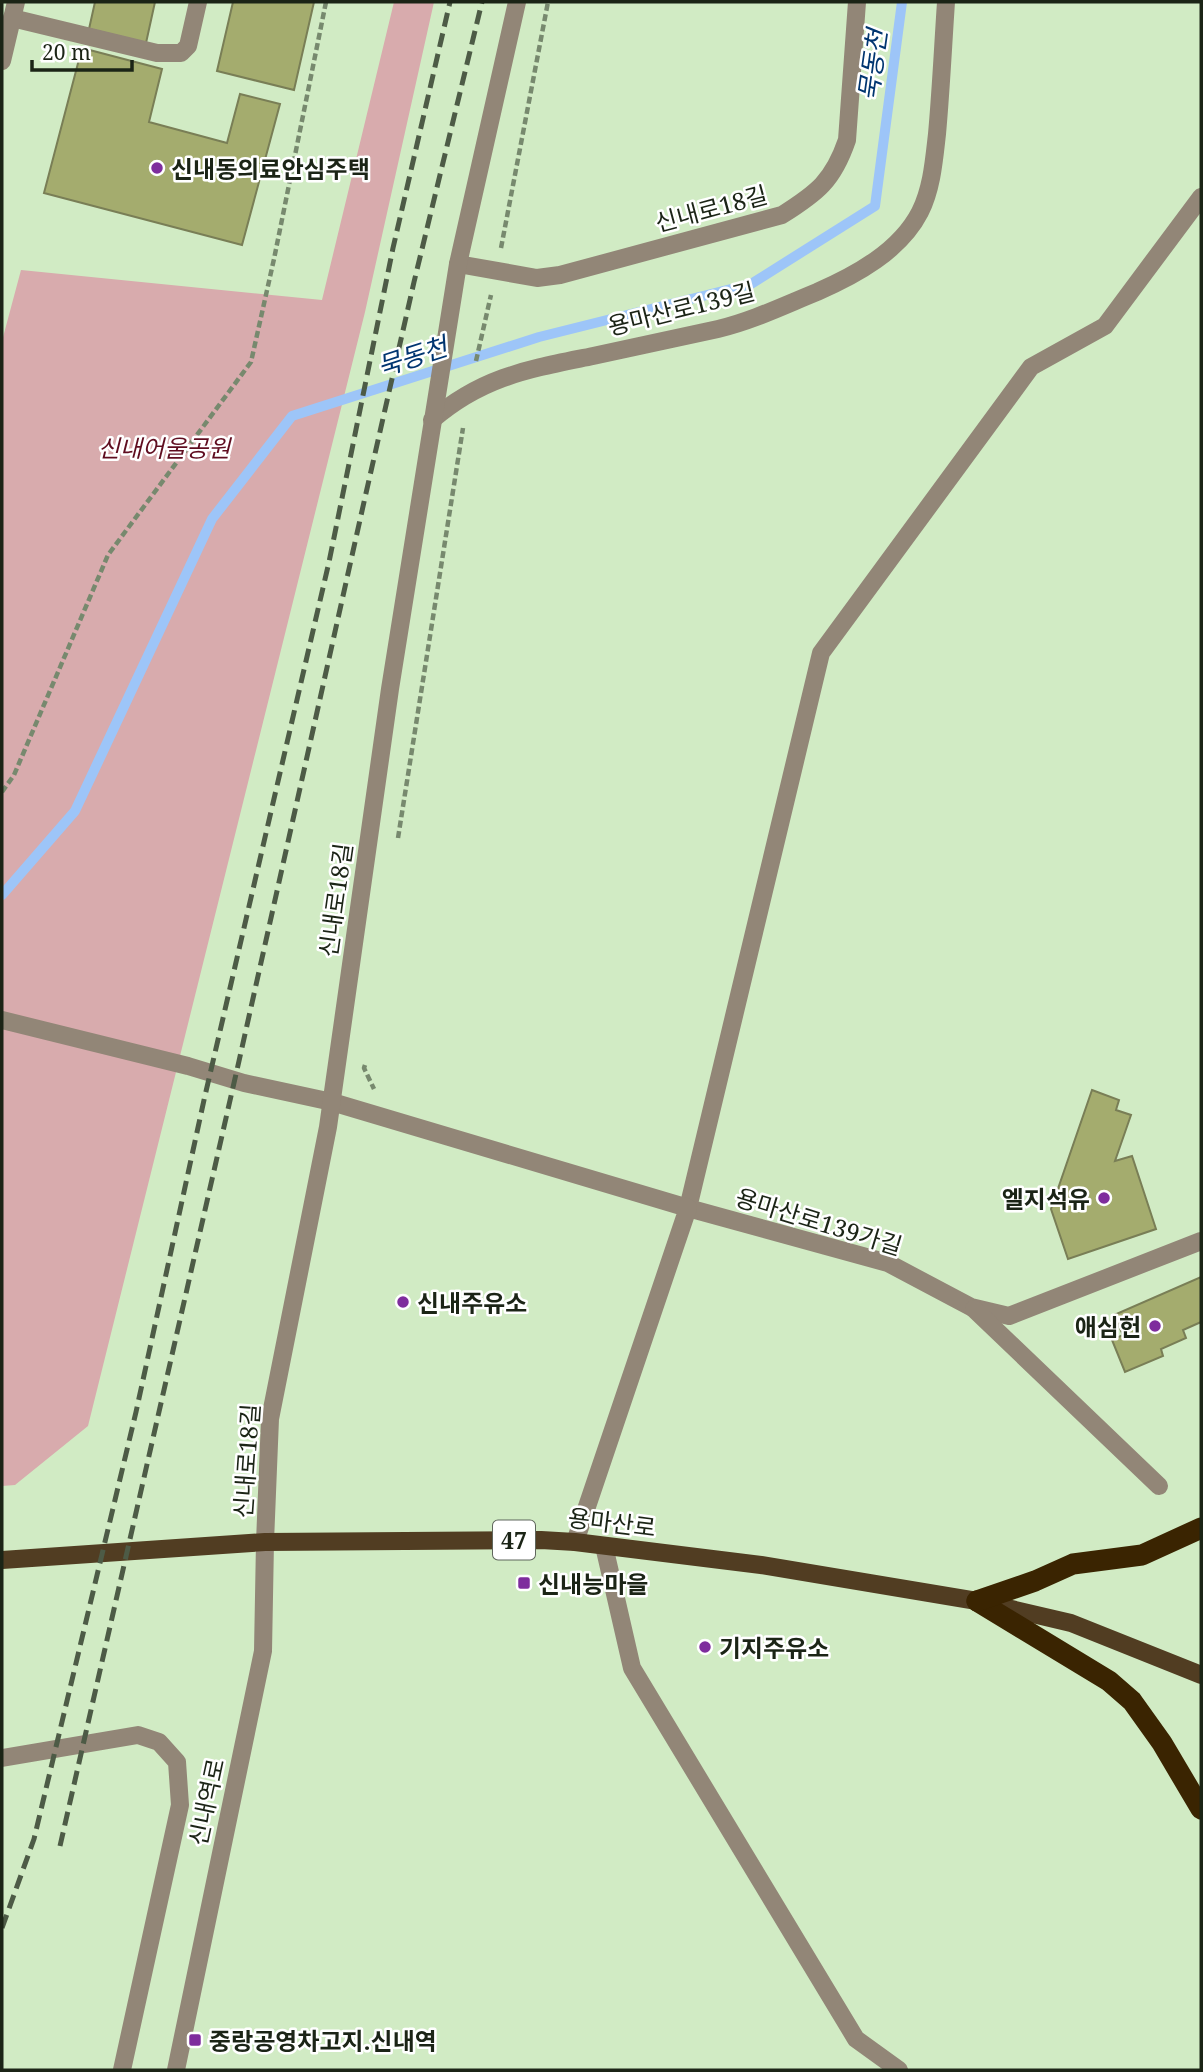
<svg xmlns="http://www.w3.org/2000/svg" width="1203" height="2072" viewBox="0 0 1203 2072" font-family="'Noto Serif','Noto Sans KR',serif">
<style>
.green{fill:#d8abad}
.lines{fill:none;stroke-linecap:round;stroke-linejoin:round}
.stream{stroke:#9dc5f8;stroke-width:10}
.building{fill:#a4ac6e;stroke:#797e56;stroke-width:2}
.path{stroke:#77896e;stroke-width:4.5;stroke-dasharray:7 3.5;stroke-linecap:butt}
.minor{stroke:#928677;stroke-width:18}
.major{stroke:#513d22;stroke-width:18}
.highway{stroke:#3a2401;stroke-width:21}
.rail{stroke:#4d5b46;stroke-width:5;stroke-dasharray:14 7;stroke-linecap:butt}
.poi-dot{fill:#7e2d9d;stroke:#fff;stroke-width:2.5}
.labels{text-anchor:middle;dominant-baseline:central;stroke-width:5;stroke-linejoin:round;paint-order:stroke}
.shield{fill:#fff;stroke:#5f665c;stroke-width:2}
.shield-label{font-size:23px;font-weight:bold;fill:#1b2416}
.poi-label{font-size:24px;font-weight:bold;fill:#1b2416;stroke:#fff;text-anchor:start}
.street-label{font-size:24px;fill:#1b2416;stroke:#fff}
.park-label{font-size:24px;font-style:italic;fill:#5f0c1f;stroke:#fff}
.water-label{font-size:26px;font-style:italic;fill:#003570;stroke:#fff}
</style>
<rect width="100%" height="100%" fill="#d1ebc4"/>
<!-- green -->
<polygon class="green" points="394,2 434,2 365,312 88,1426 15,1485 2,1486 2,341 21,270 322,300"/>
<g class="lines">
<!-- stream -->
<polyline class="stream" points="2,895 75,811 212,519 292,416 539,337 751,284 875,206 902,2"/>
</g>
<!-- building -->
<g class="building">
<polygon points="95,2 155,2 146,43 89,29"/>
<polygon points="233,2 314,2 294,90 217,71"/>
<polygon points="82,48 162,69 149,122 227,143 240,94 280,104 242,245 44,193"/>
<polygon points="1092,1090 1119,1100 1116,1110 1131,1115 1115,1161 1132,1156 1156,1229 1068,1259 1051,1209"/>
<polygon points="1201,1277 1201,1322 1183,1330 1186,1338 1161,1349 1163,1356 1125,1372 1112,1340 1123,1335 1114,1315"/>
</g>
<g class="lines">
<!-- path -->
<g class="path">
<polyline points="501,248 548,2"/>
<polyline points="476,361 491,295"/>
<polyline points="2,792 14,775 108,555 251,362 274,259 326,2"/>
<polyline points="398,838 463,428"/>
<polyline points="365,1065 364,1068 374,1089"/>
</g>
<!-- minor -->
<g class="minor">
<polyline points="12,18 157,53 181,53 188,46 198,2"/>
<polyline points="2,61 16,2"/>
<polyline points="1201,197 1105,326 1031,367 821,653 688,1208 888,1263 971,1307 1009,1316 1201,1241"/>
<path d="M458 264 537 278 560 275 782 215C817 193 833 181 847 140L857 2"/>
<path d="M432 420C483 376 530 369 593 356 634 347 676 338 718 329 752 321 785 305 817 292 856 275 900 251 920 212 932 188 934 160 937 134 941 90 943 46 946 2"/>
<polyline points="2,1020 188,1066 244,1083 332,1102 688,1208 575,1542"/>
<polyline points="974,1309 1159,1486"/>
<polyline points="604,1546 632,1668 856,2039 899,2070"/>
<polyline points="2,1758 138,1735 159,1742 177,1762 180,1805 122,2070"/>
<polyline points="176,2070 263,1651 265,1542 270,1419 328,1127 390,689 458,264 517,2"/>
</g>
<!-- major -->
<polyline class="major" points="2,1560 265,1542 541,1540 575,1542 761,1565 977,1601 1071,1623 1201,1675"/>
<!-- highway -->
<g class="highway">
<polyline points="977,1601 1109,1681 1132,1701 1162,1743 1201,1809"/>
<polyline points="977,1601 1035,1581 1073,1564 1142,1555 1201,1528"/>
</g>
<!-- rail -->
<g class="rail">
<polyline points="60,1846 239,1061 364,502 414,282 482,2"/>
<polyline points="2,1928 34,1839 136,1412 204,1100 329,562 393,248 450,2"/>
</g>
</g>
<!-- markers -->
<g class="poi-dot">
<circle cx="157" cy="168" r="7"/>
<circle cx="1104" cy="1198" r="7"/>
<circle cx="403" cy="1302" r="7"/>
<circle cx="1155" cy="1326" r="7"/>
<rect x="517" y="1576" width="14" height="14" rx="3.5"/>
<circle cx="705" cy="1647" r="7"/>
<rect x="188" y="2033" width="14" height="14" rx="3.5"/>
</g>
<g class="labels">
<!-- shield labels -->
<rect class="shield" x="493" y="1520.5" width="42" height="39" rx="5"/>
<g class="shield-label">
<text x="514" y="1540">47</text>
</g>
<!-- poi labels -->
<g class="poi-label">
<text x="171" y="168">신내동의료안심주택</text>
<text x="1090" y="1198" text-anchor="end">엘지석유</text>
<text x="417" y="1302">신내주유소</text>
<text x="1141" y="1326" text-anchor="end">애심헌</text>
<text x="538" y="1583">신내능마을</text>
<text x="719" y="1647">기지주유소</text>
<text x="209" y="2040">중랑공영차고지.신내역</text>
</g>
<!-- street labels -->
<g class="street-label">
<text transform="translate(711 208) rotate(-15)">신내로18길</text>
<text transform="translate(681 308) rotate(-14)">용마산로139길</text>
<text transform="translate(335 900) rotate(-82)">신내로18길</text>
<text transform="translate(819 1221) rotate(17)">용마산로139가길</text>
<text transform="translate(246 1461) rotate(-86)">신내로18길</text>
<text transform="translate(612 1522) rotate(7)">용마산로</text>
<text transform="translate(206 1802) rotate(-78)">신내역로</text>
</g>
<!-- park labels -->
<g class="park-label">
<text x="164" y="447">신내어울공원</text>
</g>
<!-- water labels -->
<g class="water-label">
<text transform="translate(872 65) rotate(-82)">묵동천</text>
<text transform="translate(412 356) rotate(-18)">묵동천</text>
</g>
</g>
<!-- border -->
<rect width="1203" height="2072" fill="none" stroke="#1b2416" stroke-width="7"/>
<!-- scale -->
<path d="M32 60v10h100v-10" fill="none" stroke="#1b2416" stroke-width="3.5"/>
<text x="42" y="60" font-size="21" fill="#1b2416" stroke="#ffffff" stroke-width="5" paint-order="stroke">20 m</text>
</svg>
